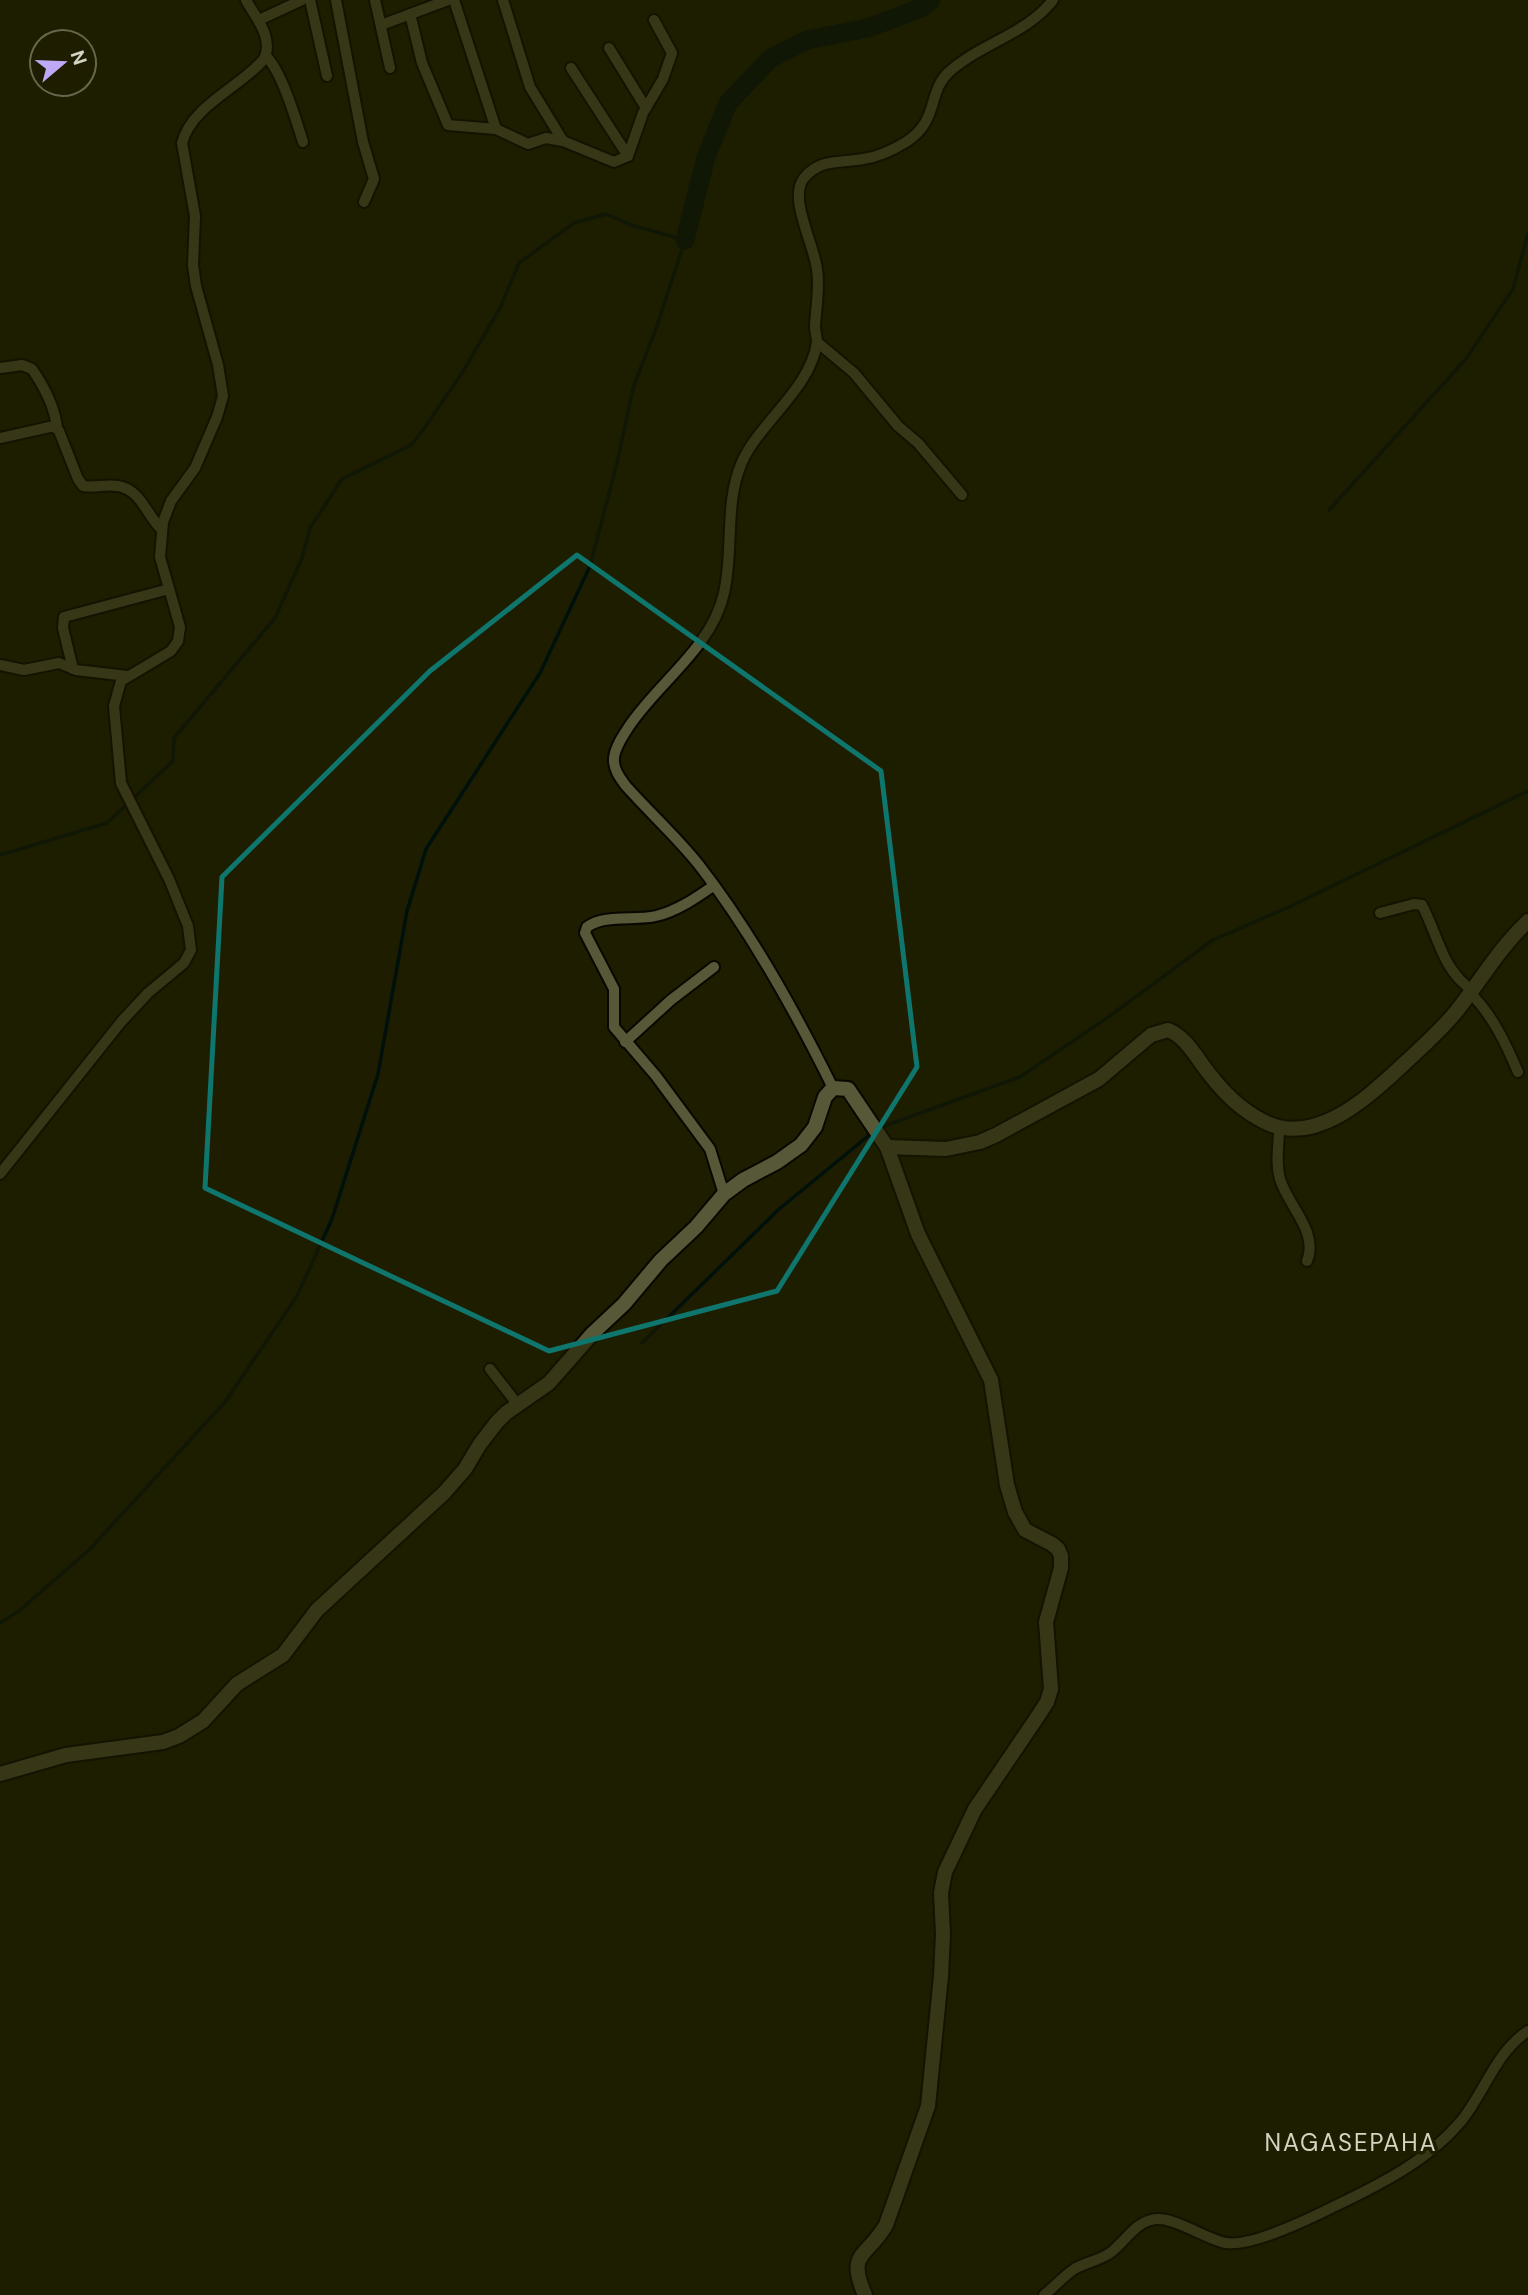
<svg xmlns="http://www.w3.org/2000/svg" width="1528" height="2295" viewBox="0 0 1528 2295" font-family="'DM Sans',sans-serif">
<style>
.lines{fill:none;stroke-linecap:round;stroke-linejoin:round}
.stream{stroke:#00110c;stroke-width:3.5}
.river{stroke:#00110c;stroke-width:19}
.minor-casing{stroke:#080700;stroke-width:14}
.tertiary-casing{stroke:#080700;stroke-width:18}
.minor{stroke:#575837;stroke-width:10}
.tertiary{stroke:#575837;stroke-width:14}
.marked{fill:none;stroke:#0f766e;stroke-width:5;stroke-linejoin:round}
.labels{text-anchor:middle;dominant-baseline:central;stroke-width:7;stroke-linejoin:round;paint-order:stroke}
.quarter-label{font-size:24px;letter-spacing:2px;fill:#d3d4c2;stroke:#1e1d00}
</style>
<rect width="100%" height="100%" fill="#1e1d00"/>
<g class="lines">
<!-- stream -->
<g class="stream">
<polyline points="1329,510 1465,360 1513,289 1528,233"/>
<polyline points="0,855 107,823 173,761 174,738 275,618 302,558 310,528 342,479 411,445 423,430 462,373 500,308 519,263 574,223 606,214 631,225 685,240 656,329 634,385 617,463 590,566 540,673 426,849 407,911 378,1074 332,1219 297,1296 225,1402 89,1550 19,1611 0,1623"/>
<polyline points="879,1128 1020,1077 1107,1018 1213,940 1289,907 1528,791"/>
<polyline points="642,1343 778,1210 873,1132"/>
</g>
<!-- river -->
<polyline class="river" points="685,240 706,157 728,103 771,58 807,40 868,28 923,7 931,0"/>
<defs>
<g id="minor">
<polyline points="310,0 327,76"/>
<polyline points="336,0 363,142 374,179 364,202"/>
<polyline points="375,0 390,68"/>
<polyline points="454,0 496,129"/>
<polyline points="503,0 530,87 563,141 614,162 628,156 643,113 663,79 672,53 654,20"/>
<polyline points="410,14 422,63 448,125 496,129 528,144 546,138 563,141"/>
<polyline points="259,20 302,0"/>
<polyline points="381,25 448,0"/>
<polyline points="609,48 646,108"/>
<path d="M266 56C282 72 296 120 303 142"/>
<polyline points="571,68 628,156"/>
<polyline points="817,342 854,373 898,426 918,443 962,495"/>
<path d="M0 368 22 365 32 369C43 385 55 408 57 428"/>
<path d="M0 438 54 426 59 431 78 479 83 486C95 488 106 484 118 486 141 490 146 514 161 529"/>
<polyline points="0,665 24,670 59,663 76,670 127,676"/>
<polyline points="73,669 63,628 64,617 169,589"/>
<path d="M713 886C696 898 677 911 656 916 635 921 604 914 587 927L585 933 614 989V1027L656 1076 710 1149 724 1194"/>
<path d="M1380 913 1414 904 1422 905C1438 935 1442 970 1472 990"/>
<path d="M1470 993C1492 1014 1506 1044 1518 1072"/>
<polyline points="625,1042 671,1000 714,967"/>
<path d="M833 1088C795 1011 752 933 699 865 677 837 650 813 626 786 620 778 613 769 614 758 615 747 624 734 630 725 660 681 712 647 724 593 734 550 724 503 742 462 760 422 811 388 817 342 817 337 815 332 815 326 816 307 820 288 817 269 814 244 788 198 804 178 820 158 842 163 863 159 878 157 893 150 906 142 940 120 927 92 949 72 981 43 1027 34 1053 0"/>
<path d="M1279 1129C1279 1145 1275 1163 1280 1179 1288 1206 1319 1232 1307 1261"/>
<path d="M0 1174 121 1022 148 993 184 963 191 950 188 926 169 879 121 783 114 706 121 681 171 651 178 641 180 627 160 557 163 522 171 501 195 468 217 417 223 396 218 365 196 286 193 265 195 216 182 143C192 105 241 87 264 59 274 38 256 18 246 0"/>
<polyline points="490,1369 518,1405"/>
<path d="M1044 2295C1055 2287 1064 2275 1076 2268 1087 2262 1100 2260 1110 2253 1124 2243 1134 2224 1151 2220 1172 2214 1204 2239 1226 2243 1251 2247 1311 2218 1335 2206 1381 2184 1429 2160 1462 2120 1485 2091 1496 2052 1528 2031"/>
</g>
<g id="tertiary">
<path d="M887 1147 946 1149 980 1142 996 1135 1099 1079 1151 1035 1168 1030C1187 1037 1198 1061 1211 1076 1225 1094 1243 1111 1263 1121 1316 1149 1370 1095 1406 1062 1423 1046 1440 1031 1455 1013 1480 982 1499 948 1528 921"/>
<path d="M0 1774 66 1755 163 1742 179 1736 203 1721 237 1684 283 1655 317 1610 444 1493 465 1469 480 1444 497 1422 506 1413 549 1383 592 1334 624 1304 661 1260 696 1227 724 1194 743 1180 777 1162 801 1145 815 1127 825 1097 833 1088 848 1089 887 1147 918 1234 991 1380 1007 1485 1015 1512 1025 1530 1052 1544 1058 1549 1061 1556V1568L1046 1622 1051 1689 1047 1702 1036 1719 975 1809 945 1872 941 1893 943 1934 941 1976 928 2106 886 2225C867 2258 846 2251 865 2295"/>
</g>
</defs>
<!-- minor casing -->
<use href="#minor" class="minor-casing"/>
<!-- tertiary casing -->
<use href="#tertiary" class="tertiary-casing"/>
<!-- minor -->
<use href="#minor" class="minor"/>
<!-- tertiary -->
<use href="#tertiary" class="tertiary"/>
</g>
<!-- marked area -->
<path d="M0 0H1528V2295H0ZM577 555 881 771 917 1067 777 1291 549 1351 205 1188 222 877 430 671Z" fill="#1e1d00" fill-opacity=".55" fill-rule="evenodd"/>
<path class="marked" d="M577 555 881 771 917 1067 777 1291 549 1351 205 1188 222 877 430 671Z"/>
<g class="labels">
<!-- quarter labels -->
<g class="quarter-label">
<text x="1351" y="2142">NAGASEPAHA</text>
</g>
</g>
<!-- north arrow -->
<g transform="translate(63 63) rotate(71)"><circle r="33" fill="#1e1d00" stroke="#66664e" stroke-width="2"/>
<path d="M0-5L12 26L0 18L-12 26Z" fill="#bfa8f4"/>
<text y="-10" font-size="19" font-weight="bold" text-anchor="middle" fill="#d3d4c2">N</text>
</g>
</svg>
